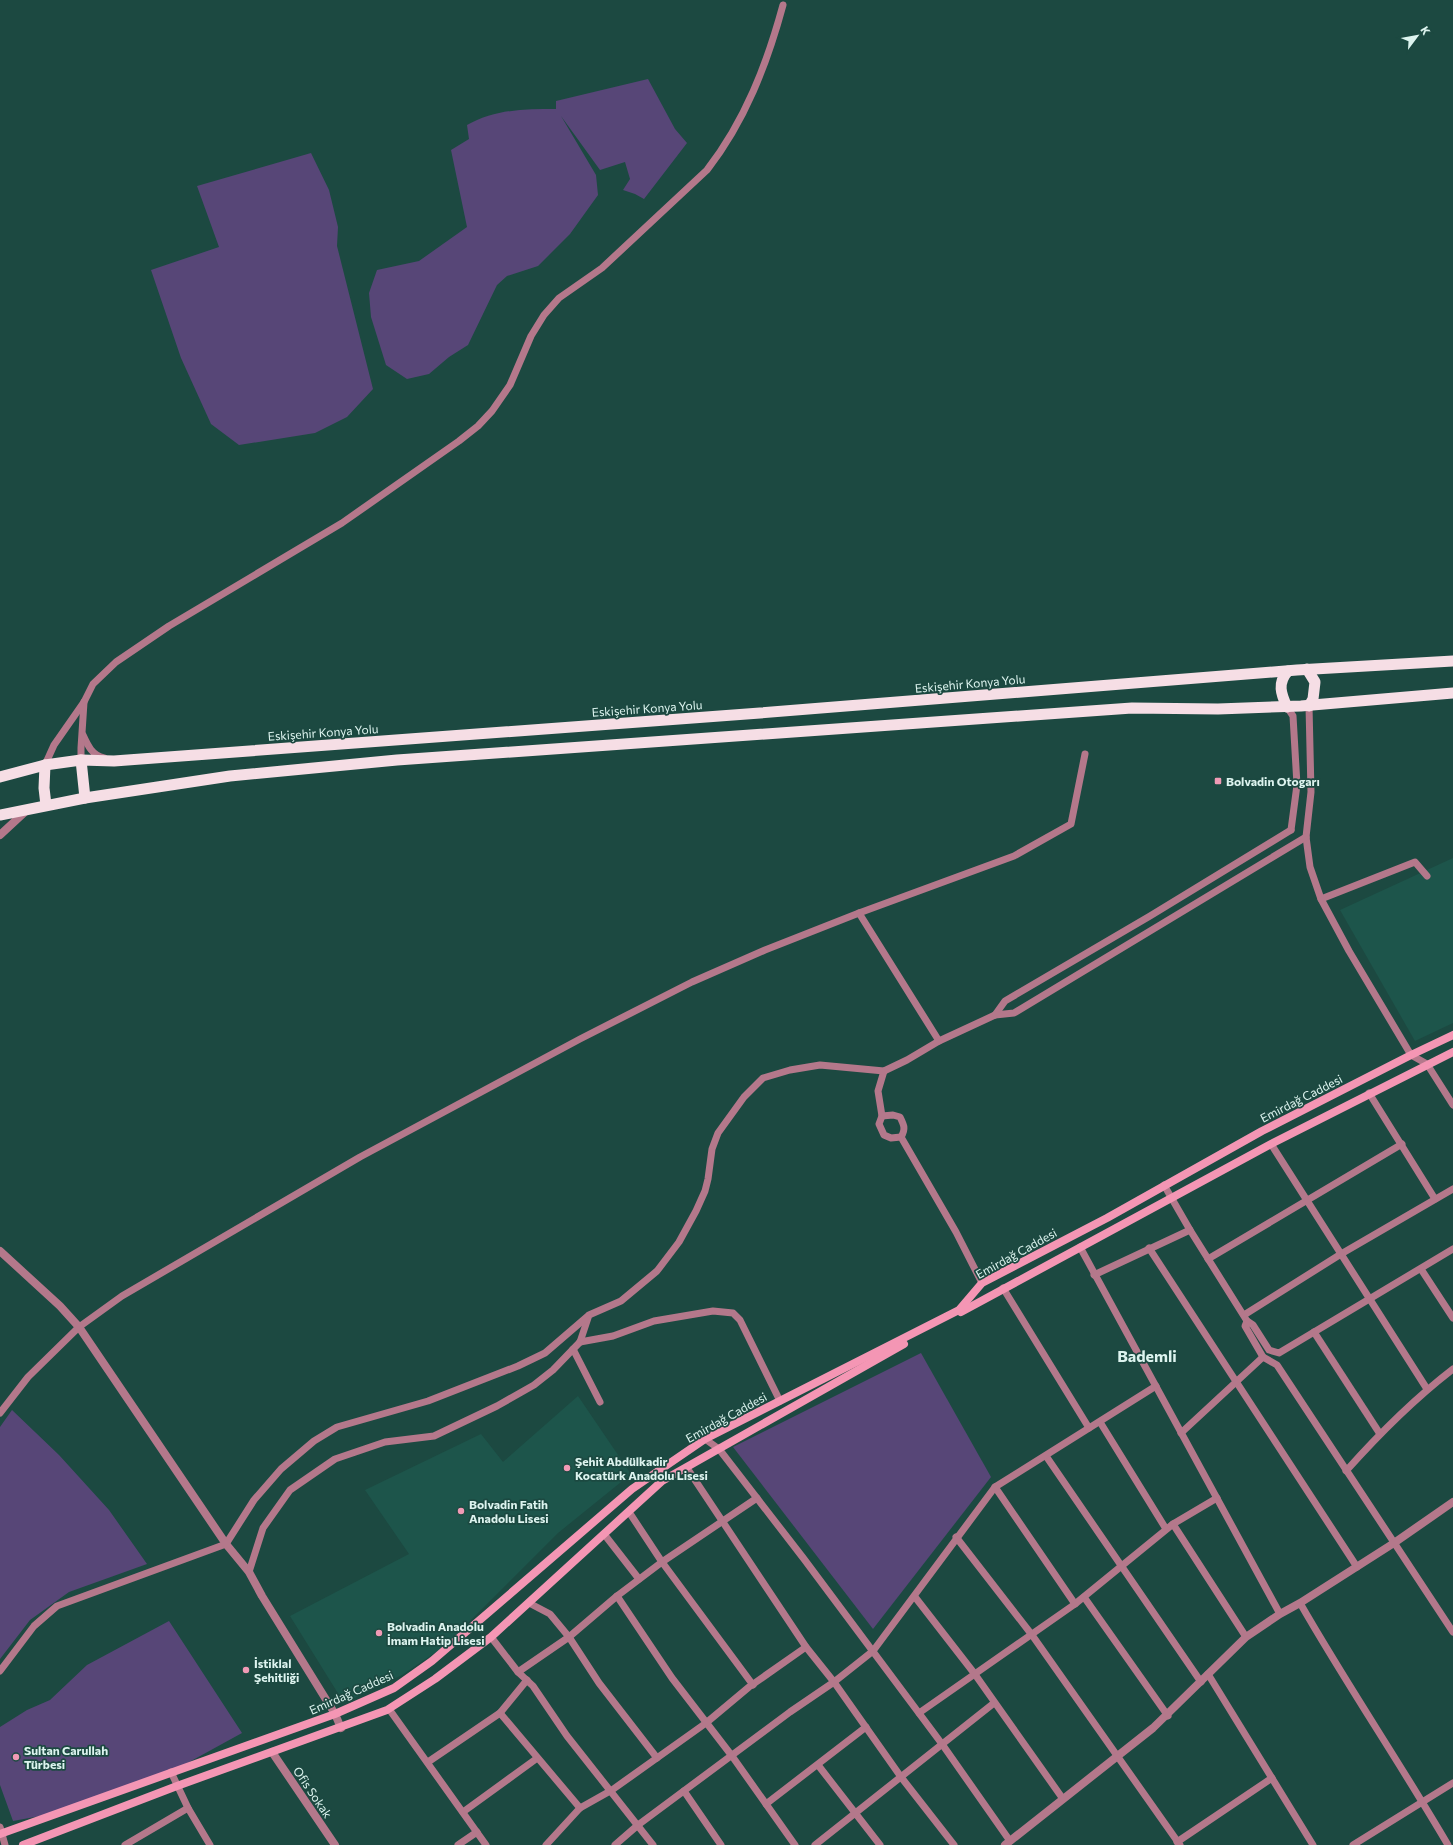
<svg xmlns="http://www.w3.org/2000/svg" width="1453" height="1845" viewBox="0 0 1453 1845" font-family="Commissioner,sans-serif">
<style>
.built{fill:#1d554b}
.green{fill:#574677}
.lines{fill:none;stroke-linecap:round;stroke-linejoin:round}
.minor{stroke:#b4788b;stroke-width:7}
.tertiary{stroke:#b4788b;stroke-width:8}
.secondary{stroke:#f496b4;stroke-width:8}
.trunk{stroke:#f6dee5;stroke-width:11}
.poi-dot{fill:#f09ab5;stroke:#1c4941;stroke-width:1.5}
.labels{text-anchor:middle;dominant-baseline:central;stroke-width:3.5;stroke-linejoin:round;paint-order:stroke}
.street-label{font-size:12px;fill:#ddf4ef;stroke:#1c4941}
.poi-label{font-size:12px;font-weight:bold;fill:#ddf4ef;stroke:#1c4941;text-anchor:start}
.district-label{font-size:16px;font-weight:bold;fill:#ddf4ef;stroke:#1c4941}
</style>
<rect width="100%" height="100%" fill="#1c4941"/>
<!-- built -->
<g class="built">
<polygon points="1453,858 1453,1023 1415,1041 1340,910"/>
<polygon points="578,1396 631,1474 558,1533 445,1646 402,1675 344,1703 290,1616 409,1554 365,1490 481,1434 503,1462"/>
</g>
<!-- green -->
<g class="green">
<path d="M648 79 675 129 687 143 644 199 635 194 623 190 630 179 625 162 600 170 561 116 596 175 598 195 570 234 538 266 507 276 497 285 468 345 449 357 429 374 407 379 386 365 371 317 369 293 377 270 419 261 467 227 451 150 469 139 467 125C496 109 525 109 556 109V101Z"/>
<polygon points="311,153 329,190 338,227 337,246 373,389 347,417 315,433 239,445 211,424 181,358 151,270 219,247 197,186"/>
<polygon points="921,1353 991,1477 873,1629 733,1447"/>
<polygon points="12,1410 59,1455 109,1510 147,1564 69,1592 30,1620 0,1659 0,1427"/>
<polygon points="169,1621 242,1733 171,1772 62,1812 13,1821 0,1785 0,1727 27,1710 50,1700 87,1665"/>
</g>
<g class="lines">
<!-- minor -->
<g class="minor">
<polyline points="1309,706 1311,792 1306,837 1310,867 1321,899 1349,951 1411,1055 1427,1064 1453,1105"/>
<polyline points="1287,707 1293,716 1297,785 1291,830"/>
<path d="M83 735C88 746 92 755 104 758"/>
<polyline points="81,760 81,748 84,702"/>
<path d="M45 765 54 745 84 702 93 684 116 662 169 626 342 523 459 441 478 426 492 411 510 385 531 336 544 315 559 298 602 268 707 170C745 121 767 64 783 5"/>
<polyline points="1321,899 1415,862 1427,876"/>
<polyline points="859,913 939,1041"/>
<polyline points="995,1015 1005,1001 1150,916 1291,830"/>
<polyline points="884,1071 878,1091 882,1116 879,1124 884,1135 891,1138 901,1137 956,1232 982,1283"/>
<polyline points="1369,1093 1435,1199"/>
<path d="M882 1116 893 1115 900 1117C904 1125 906 1129 901 1137"/>
<polyline points="1271,1144 1427,1389"/>
<polyline points="1164,1185 1190,1230 1247,1321 1253,1325 1269,1350 1279,1353 1453,1249"/>
<polyline points="1080,1247 1280,1614"/>
<polyline points="1149,1248 1357,1567"/>
<polyline points="1208,1259 1402,1144"/>
<polyline points="1421,1269 1453,1318"/>
<polyline points="1094,1275 1190,1230"/>
<polyline points="1003,1288 1089,1428"/>
<polyline points="1244,1315 1341,1254 1453,1189"/>
<polyline points="1247,1321 1245,1326 1263,1357"/>
<polyline points="1314,1332 1380,1434"/>
<polyline points="580,1342 613,1336 654,1321 713,1311 733,1313 740,1320 780,1401"/>
<polyline points="573,1349 600,1402"/>
<polyline points="0,1413 28,1377 79,1327 122,1296 360,1157 580,1039 692,982 765,950 859,913 1014,856 1071,824 1085,754"/>
<polyline points="1100,1422 1166,1529"/>
<polyline points="1181,1433 1263,1357 1277,1365 1453,1632"/>
<polyline points="705,1439 719,1449 804,1559 942,1744 1010,1841"/>
<polyline points="1046,1456 1201,1682"/>
<polyline points="687,1468 806,1647 834,1682 901,1777 954,1845"/>
<path d="M1346 1471C1379 1434 1414 1399 1453 1369"/>
<polyline points="995,1487 1075,1604"/>
<polyline points="629,1512 662,1562 753,1685"/>
<polyline points="1173,1524 1246,1637"/>
<polyline points="604,1534 639,1579"/>
<polyline points="956,1537 1032,1635 1180,1845"/>
<polyline points="249,1572 263,1528 290,1490 335,1459 385,1442 434,1436 497,1406 534,1385 553,1370 580,1342 589,1315 621,1301 657,1271 679,1242 696,1211 705,1191 708,1179 712,1149 718,1133 744,1097 763,1078 790,1070 820,1065 884,1071 907,1060 939,1041 995,1015 1014,1013 1306,837"/>
<polyline points="617,1596 672,1678 732,1756 795,1845"/>
<polyline points="915,1597 974,1673 1063,1799"/>
<polyline points="1084,1597 1168,1716"/>
<polyline points="529,1603 550,1614 569,1637 599,1683 657,1758"/>
<path d="M1300 1603C1347 1685 1400 1763 1448 1845"/>
<polyline points="491,1637 518,1672 533,1686 567,1736 653,1845"/>
<polyline points="0,1671 34,1626 57,1606 226,1544 254,1500 281,1469 314,1441 337,1427 428,1401 518,1366 545,1353 588,1316"/>
<polyline points="518,1672 569,1637 617,1596 662,1562 757,1498"/>
<polyline points="1208,1674 1313,1845"/>
<polyline points="389,1709 486,1845"/>
<polyline points="500,1713 580,1808"/>
<polyline points="919,1713 1075,1604 1173,1524 1217,1498"/>
<polyline points="428,1762 500,1713 527,1680"/>
<polyline points="818,1765 880,1845"/>
<polyline points="171,1772 188,1808 210,1845"/>
<polyline points="684,1791 721,1845"/>
<polyline points="766,1804 866,1727"/>
<polyline points="463,1812 536,1759"/>
<polyline points="0,1827 5,1845"/>
<polyline points="1177,1842 1272,1778"/>
<polyline points="125,1845 188,1808"/>
<polyline points="458,1845 477,1832"/>
<polyline points="546,1845 580,1808 612,1790 706,1723 749,1687 806,1647"/>
<polyline points="615,1845 638,1825 790,1712 834,1682 873,1651 995,1487 1156,1386"/>
<polyline points="815,1845 994,1703"/>
<polyline points="1353,1845 1453,1783"/>
</g>
<!-- tertiary -->
<g class="tertiary">
<polyline points="0,835 27,810"/>
<polyline points="0,1251 60,1306 79,1327 226,1544 249,1572 262,1596 335,1714 341,1728"/>
<polyline points="272,1752 335,1845"/>
<polyline points="1005,1845 1153,1728 1246,1637 1280,1614 1300,1603 1394,1543 1453,1502"/>
</g>
<!-- secondary -->
<g class="secondary">
<polyline points="961,1312 1271,1144 1453,1052"/>
<polyline points="0,1834 335,1714 394,1688 432,1661 632,1489 705,1439 959,1310 982,1283 1107,1218 1262,1131 1411,1055 1453,1035"/>
<polyline points="23,1845 177,1786 387,1710 435,1679 491,1637 662,1481 904,1344"/>
</g>
<!-- trunk -->
<g class="trunk">
<polyline points="1307,669 1315,682 1313,699 1309,706"/>
<path d="M1287 707C1281 694 1277 683 1288 671"/>
<polyline points="81,760 85,798"/>
<polyline points="45,765 44,788 46,805"/>
<polyline points="0,777 45,765 81,760 114,761 760,713 1297,670 1453,661"/>
<polyline points="0,815 85,798 230,776 397,760 1132,708 1218,709 1301,706 1453,693"/>
</g>
</g>
<!-- markers -->
<g class="poi-dot">
<rect x="1214" y="777" width="8" height="8" rx="2"/>
<circle cx="567" cy="1468" r="4"/>
<circle cx="461" cy="1511" r="4"/>
<circle cx="379" cy="1633" r="4"/>
<circle cx="246" cy="1670" r="4"/>
<circle cx="16" cy="1757" r="4"/>
</g>
<g class="labels">
<!-- street labels -->
<g class="street-label">
<text transform="translate(970 683) rotate(-5)">Eskişehir Konya Yolu</text>
<text transform="translate(647 708) rotate(-4)">Eskişehir Konya Yolu</text>
<text transform="translate(323 732) rotate(-4)">Eskişehir Konya Yolu</text>
<text transform="translate(1301 1098) rotate(-27)">Emirdağ Caddesi</text>
<text transform="translate(1016 1253) rotate(-29)">Emirdağ Caddesi</text>
<text transform="translate(726 1417) rotate(-29)">Emirdağ Caddesi</text>
<text transform="translate(351 1692) rotate(-24)">Emirdağ Caddesi</text>
<text transform="translate(313 1792) rotate(56)">Ofis Sokak</text>
</g>
<!-- poi labels -->
<g class="poi-label">
<text x="1226" y="781">Bolvadin Otogarı</text>
<text x="575" y="1461">Şehit Abdülkadir<tspan x="575" dy="14">Kocatürk Anadolu Lisesi</tspan></text>
<text x="469" y="1504">Bolvadin Fatih<tspan x="469" dy="14">Anadolu Lisesi</tspan></text>
<text x="387" y="1626">Bolvadin Anadolu<tspan x="387" dy="14">İmam Hatip Lisesi</tspan></text>
<text x="254" y="1663">İstiklal<tspan x="254" dy="14">Şehitliği</tspan></text>
<text x="24" y="1750">Sultan Carullah<tspan x="24" dy="14">Türbesi</tspan></text>
</g>
<!-- district labels -->
<g class="district-label">
<text x="1147" y="1355">Bademli</text>
</g>
</g>
<!-- north arrow -->
<g transform="translate(1417 36) rotate(58)" stroke="#1c4941" stroke-width="3" paint-order="stroke">
<path d="M0-3L7 15L0 10L-7 15Z" fill="#ddf4ef"/>
<text y="-6" font-size="11" font-weight="bold" text-anchor="middle" fill="#ddf4ef">K</text>
</g>
</svg>
